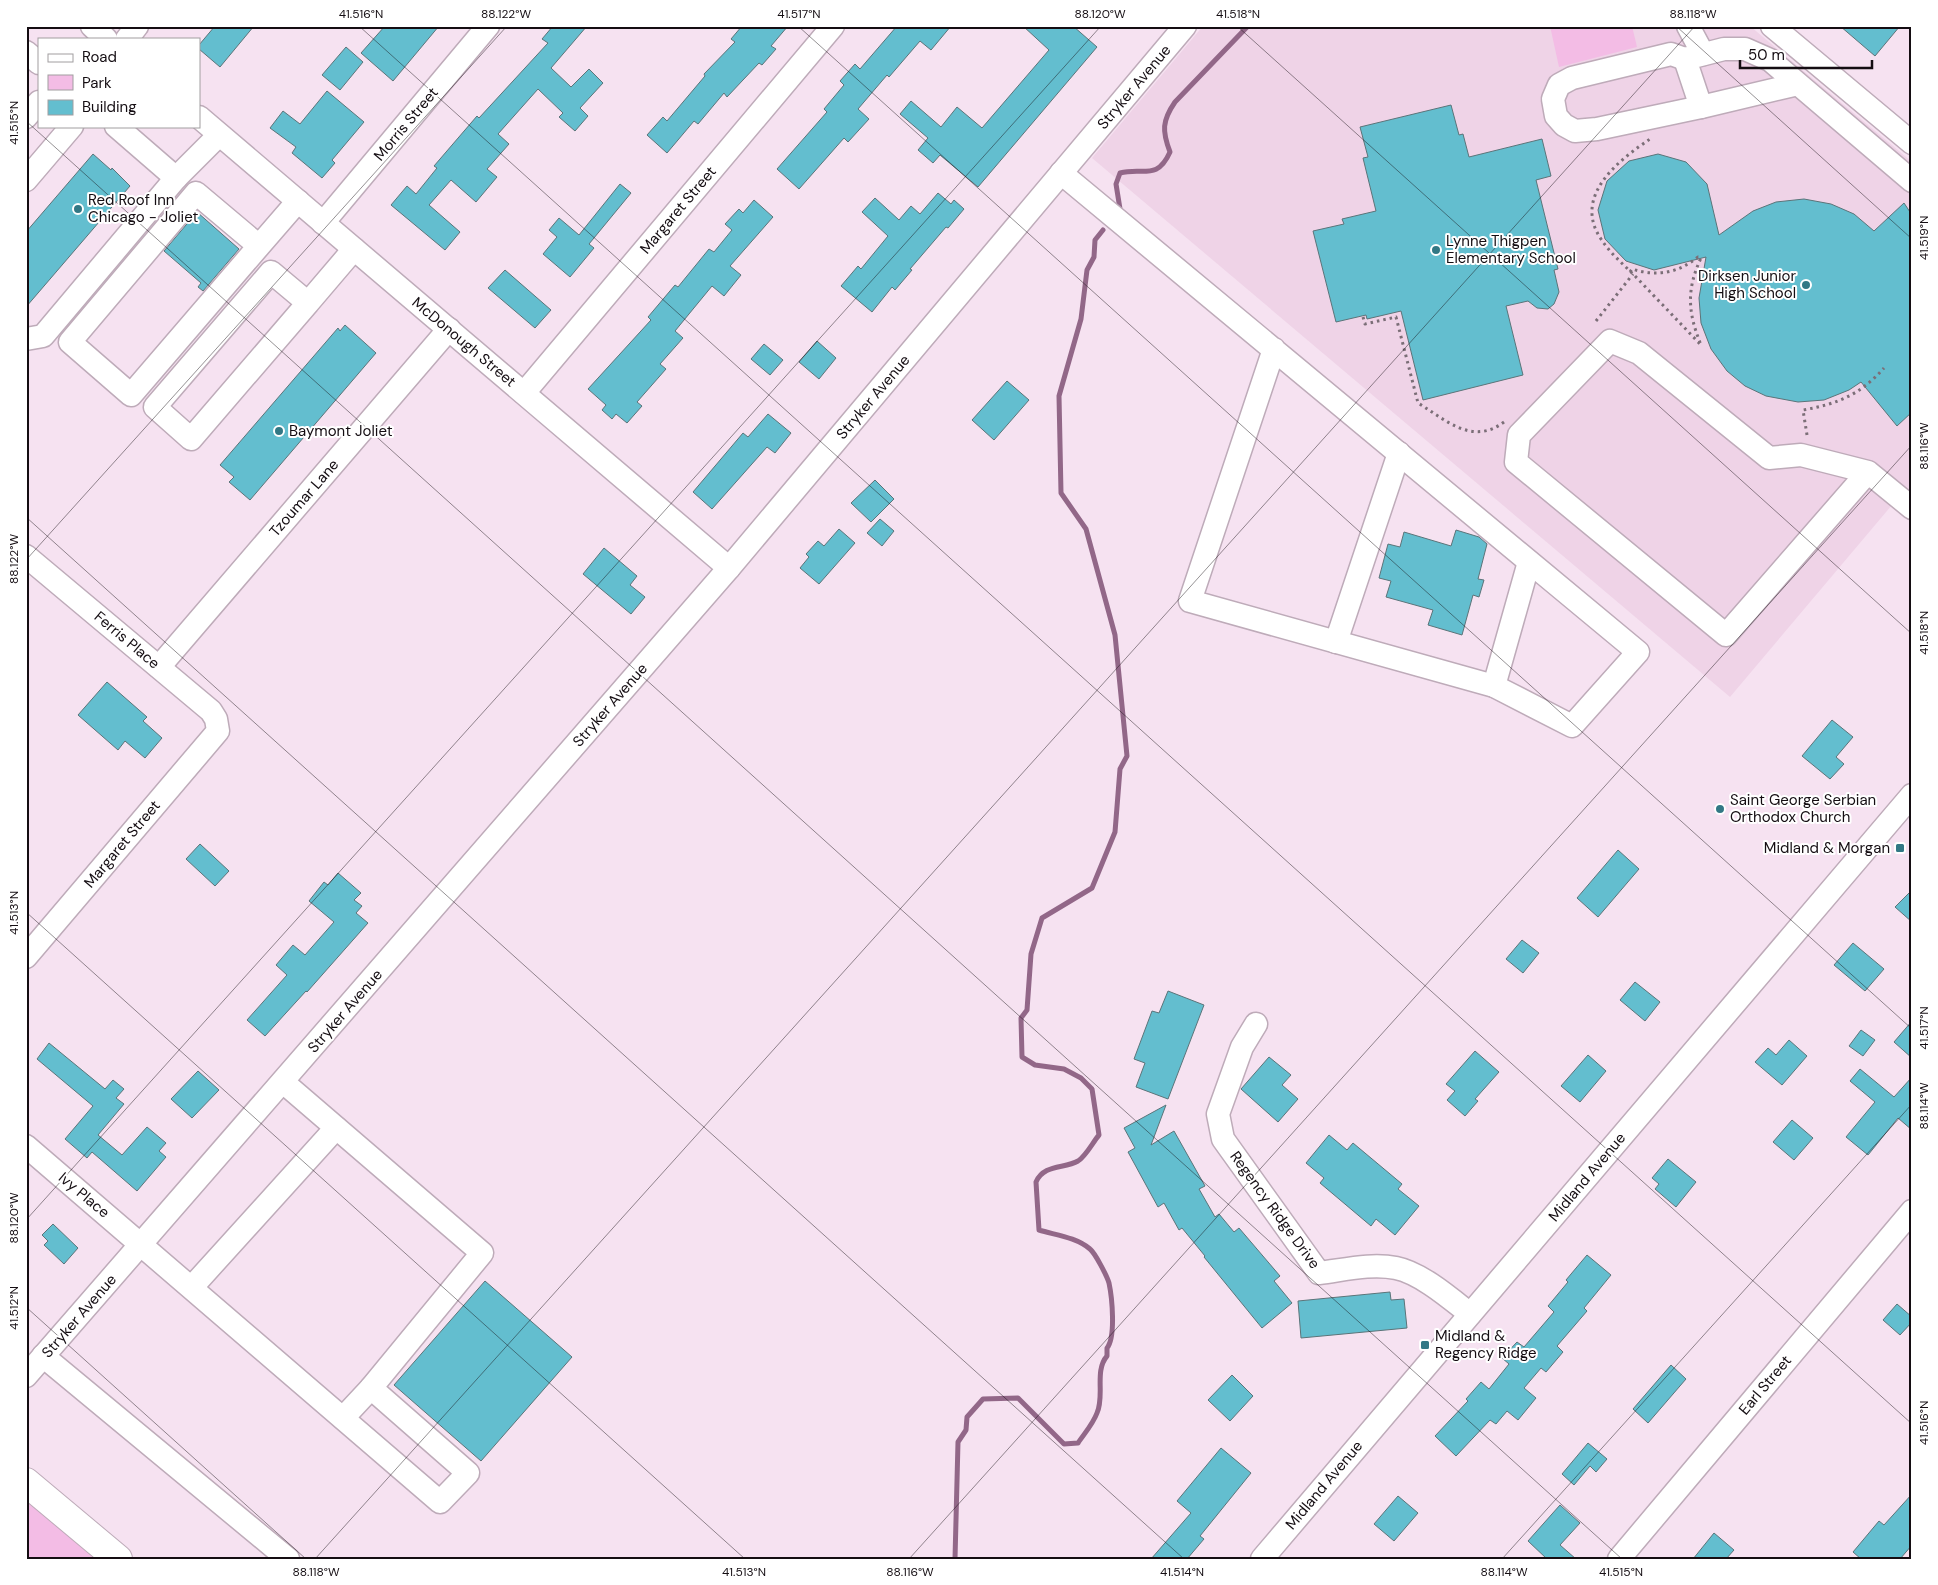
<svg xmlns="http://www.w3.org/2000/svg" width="1938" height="1585" viewBox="0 0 1938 1585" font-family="'DM Sans',sans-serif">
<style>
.built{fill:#efd3e7}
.green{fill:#f3bce5}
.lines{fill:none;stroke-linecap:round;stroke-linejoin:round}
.stream{stroke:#926788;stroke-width:5}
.building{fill:#63becf;stroke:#5b7479}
.minor-casing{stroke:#beabb9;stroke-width:25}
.highway-casing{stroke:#beabb9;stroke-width:30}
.path{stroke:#7b6e77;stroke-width:3;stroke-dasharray:2.5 4;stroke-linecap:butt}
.minor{stroke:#fff;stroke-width:22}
.highway{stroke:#fff;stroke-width:28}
.ticks{fill:none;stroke:#140d12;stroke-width:1;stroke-opacity:0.45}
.poi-dot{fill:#327885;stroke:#fff;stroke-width:2}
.labels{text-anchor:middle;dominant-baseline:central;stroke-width:4;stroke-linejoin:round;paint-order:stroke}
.street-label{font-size:15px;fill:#140d12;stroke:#fff}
.poi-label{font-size:15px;fill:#140d12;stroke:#fff;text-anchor:start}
.neatline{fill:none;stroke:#140d12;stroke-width:2}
.ticks-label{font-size:12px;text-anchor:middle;fill:#140d12}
</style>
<rect width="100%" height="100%" fill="#f6e2f1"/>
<!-- built -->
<polygon class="built" points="1203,26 1750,26 1912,162 1912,522 1892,505 1730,697 1092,158"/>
<!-- green -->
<g class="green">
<polygon points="1550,26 1632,26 1637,47 1559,67"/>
<polygon points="26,1500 95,1559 32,1559 26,1554"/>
</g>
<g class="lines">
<!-- stream -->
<g class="stream">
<path d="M1120 209 1116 184 1120 173C1143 167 1157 181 1170 152 1162 131 1162 121 1175 102L1248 26"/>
<path d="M955 1559 958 1442 966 1430 967 1417 983 1399 1018 1398 1064 1444 1078 1443C1084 1434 1093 1424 1097 1413 1105 1396 1094 1371 1107 1356V1348C1116 1337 1112 1297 1109 1283 1107 1276 1095 1253 1090 1249 1076 1237 1055 1235 1039 1230L1036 1182C1044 1164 1064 1169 1078 1161 1086 1156 1093 1142 1099 1135L1092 1089 1081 1078 1064 1069 1035 1065 1022 1057 1021 1018 1027 1010 1031 954 1042 918 1092 888 1115 832 1120 769 1127 756 1115 635 1086 529 1061 493 1059 396 1081 319 1087 270 1094 257 1095 240 1103 230"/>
</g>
</g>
<!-- building -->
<g class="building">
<polygon points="215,26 254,26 220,67 199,49 199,45"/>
<polygon points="385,26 439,26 393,81 361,53"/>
<polygon points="553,26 587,26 551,68 571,87 589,69 603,83 580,108 588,116 575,131 559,117 563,113 538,89 498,134 509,144 487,169 497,177 476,202 451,180 429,205 460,232 445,250 391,205 407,186 416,194 437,168 434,166 477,116 479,118 548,43 542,39"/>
<polygon points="742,26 788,26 771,46 776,49 762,65 759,63 727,97 724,93 698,124 694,121 667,153 647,135 663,117 667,121 705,76 704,74 735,42 731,39"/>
<polygon points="897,26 951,26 931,50 920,41 889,77 887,75 858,109 869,119 848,142 844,138 799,189 777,169 827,112 824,109 844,85 840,81 855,64 860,69"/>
<polygon points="1023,26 1073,26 1097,47 978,187 940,155 933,163 918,150 928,138 900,114 911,101 941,127 957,107 982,128 1049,50"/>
<polygon points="1840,26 1900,26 1875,56"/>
<polygon points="346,47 363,62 340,90 322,75"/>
<polygon points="327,91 364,122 332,160 335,163 322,178 292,153 296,147 270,128 283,111 300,124"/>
<polygon points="1451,105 1459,135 1463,134 1469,157 1542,139 1551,176 1536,180 1558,269 1554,270 1559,292 1554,304 1548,309 1537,308 1528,301 1506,306 1523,375 1423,400 1401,311 1367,319 1366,315 1336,322 1313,231 1344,224 1342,219 1376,211 1363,158 1368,157 1360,127"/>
<polygon points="93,154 111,170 112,168 130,186 26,307 26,232"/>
<polygon points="1658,154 1686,162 1707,184 1719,235 1753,211 1776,202 1804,199 1831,204 1854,214 1874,231 1904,203 1912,215 1912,412 1897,426 1861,382 1849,390 1824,400 1798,402 1766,396 1745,386 1727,371 1711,349 1701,323 1699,298 1706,257 1654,270 1626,261 1605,239 1598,210 1607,181 1629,161"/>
<polygon points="620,184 631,193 589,244 594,248 570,277 543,254 557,237 549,230 559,218 579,235"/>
<polygon points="938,193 951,204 954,200 964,209 948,228 946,227 910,269 912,270 895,290 892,287 872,312 841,286 858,266 861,269 888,236 862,212 875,198 899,220 911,206 920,214"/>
<polygon points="754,200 773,217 730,266 741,275 724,296 712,286 675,331 683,338 660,364 666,369 637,402 642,406 627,423 616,414 612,419 602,410 606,405 588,389 651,320 648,317 675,285 678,287 709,249 714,252 732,230 725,224 739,209 743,213"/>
<polygon points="197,212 239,249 203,291 198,287 201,283 164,251"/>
<polygon points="505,270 551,310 535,328 488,288"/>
<polygon points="345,325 376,353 250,500 229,482 234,477 220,465 338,328 340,331"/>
<polygon points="817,341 836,358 819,379 799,362"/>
<polygon points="764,344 783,360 770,375 751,359"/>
<polygon points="1007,381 1029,400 994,440 972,420"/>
<polygon points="768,414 791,433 775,453 767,447 712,509 693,492 743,433 748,437"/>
<polygon points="875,480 894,499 871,522 851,503"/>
<polygon points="880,519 894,531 882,546 867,533"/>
<polygon points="839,529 855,543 819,584 800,568 809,557 806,554 818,541 824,546"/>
<polygon points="1456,530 1479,537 1487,544 1478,579 1484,580 1479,597 1473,595 1462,635 1428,625 1433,610 1386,597 1391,581 1379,578 1388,544 1400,547 1404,532 1451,546"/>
<polygon points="604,548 637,576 630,585 645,597 631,614 583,574"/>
<polygon points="107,682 147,717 143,721 162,738 145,758 125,741 118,750 78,715"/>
<polygon points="1832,720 1853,737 1836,757 1844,764 1830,779 1802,756"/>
<polygon points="200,844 229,871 215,886 186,859"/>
<polygon points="1618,850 1639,869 1598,917 1577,898"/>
<polygon points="338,873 361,893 354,900 362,906 356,913 368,923 307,992 306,991 265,1036 247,1020 287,975 276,965 293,945 305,955 334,922 309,901 324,882 328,885"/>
<polygon points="1912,890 1912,922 1895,907"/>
<polygon points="1522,940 1539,953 1523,973 1506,959"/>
<polygon points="1853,943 1884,969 1865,991 1834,965"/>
<polygon points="1635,982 1660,1002 1645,1021 1620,1000"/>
<polygon points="1168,991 1204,1005 1168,1099 1136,1087 1145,1063 1134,1059 1152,1011 1159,1013"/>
<polygon points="1912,1021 1912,1058 1894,1042"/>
<polygon points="1861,1030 1875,1040 1863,1056 1849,1046"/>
<polygon points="1789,1040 1807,1056 1782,1085 1755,1062 1768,1048 1776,1055"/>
<polygon points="49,1043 105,1089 113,1080 124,1089 116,1098 124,1104 98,1135 122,1155 147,1127 166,1143 159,1151 166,1157 137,1191 92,1152 87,1158 65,1139 93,1106 37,1059"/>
<polygon points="1475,1051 1499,1072 1475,1099 1478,1101 1465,1116 1447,1100 1455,1091 1446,1084"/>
<polygon points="1588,1055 1606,1071 1580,1102 1561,1086"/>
<polygon points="1269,1057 1291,1075 1282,1085 1298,1099 1278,1122 1241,1089"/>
<polygon points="1860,1069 1894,1097 1912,1077 1912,1130 1898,1118 1868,1155 1846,1137 1875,1102 1850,1081"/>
<polygon points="198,1071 219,1090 192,1118 171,1099"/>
<polygon points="1166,1105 1151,1145 1174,1131 1205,1186 1199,1189 1215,1217 1219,1214 1234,1232 1239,1228 1280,1276 1274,1281 1292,1303 1262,1328 1204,1257 1205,1256 1182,1228 1179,1230 1164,1203 1158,1207 1128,1152 1135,1148 1124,1128"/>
<polygon points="1792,1120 1813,1138 1794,1160 1773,1142"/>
<polygon points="1329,1135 1347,1150 1353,1143 1402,1184 1398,1189 1419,1206 1395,1235 1376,1219 1371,1226 1320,1183 1324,1178 1306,1163"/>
<polygon points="1668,1159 1696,1182 1676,1207 1655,1189 1659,1184 1652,1178"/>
<polygon points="53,1224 78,1248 64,1264 44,1245 48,1241 42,1235"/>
<polygon points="1587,1255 1611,1275 1584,1308 1587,1311 1557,1346 1563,1352 1546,1372 1541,1368 1524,1388 1536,1398 1518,1420 1507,1411 1496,1424 1490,1420 1456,1456 1435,1436 1468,1401 1466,1399 1481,1382 1489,1389 1509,1364 1502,1358 1517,1342 1524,1347 1554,1312 1548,1306 1568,1282 1566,1280"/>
<polygon points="485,1281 572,1357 481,1461 394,1385"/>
<polygon points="1390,1292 1391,1300 1404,1299 1407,1328 1301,1338 1298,1301"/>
<polygon points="1897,1304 1912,1317 1912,1322 1900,1335 1883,1320"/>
<polygon points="1671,1365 1686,1379 1648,1423 1633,1409"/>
<polygon points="1232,1375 1253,1396 1230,1421 1208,1400"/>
<polygon points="1588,1443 1607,1459 1596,1472 1590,1466 1574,1485 1562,1474"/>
<polygon points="1221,1448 1251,1473 1200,1536 1204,1539 1187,1559 1151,1559 1191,1513 1177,1501"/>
<polygon points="1912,1494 1912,1545 1900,1559 1861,1559 1853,1552 1879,1521 1884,1525"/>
<polygon points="1398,1496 1418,1513 1394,1541 1374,1524"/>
<polygon points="1560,1505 1580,1523 1560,1545 1576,1559 1547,1559 1528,1541"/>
<polygon points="1714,1533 1734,1550 1726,1559 1693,1559"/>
</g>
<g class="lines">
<defs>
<g id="minor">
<polyline points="92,26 106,39"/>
<polyline points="1688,26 1703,54"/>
<polyline points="1772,26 1912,143"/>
<polyline points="127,39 137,26"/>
<polyline points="26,52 39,63"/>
<polyline points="1685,59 1671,54 1572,78 1559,85 1553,99 1556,116 1564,125 1575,131 1597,129 1701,107"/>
<polyline points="1798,84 1701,107 1685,59 1724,49 1745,49 1770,60 1912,181"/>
<polyline points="26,117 39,102"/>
<polyline points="199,117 729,568"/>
<polyline points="116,126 176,178"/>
<polyline points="1061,173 1638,652 1572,726 1494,686 1190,601 1274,349"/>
<polyline points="26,180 72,126"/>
<polyline points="323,223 488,26"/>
<polyline points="259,246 131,395 70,342 196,193 259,246 298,201"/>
<polyline points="308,303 191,439 155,407 271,272 308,303 354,249"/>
<polyline points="26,339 43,336 176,178 219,135"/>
<polyline points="524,393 833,26"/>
<polyline points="1868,472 1801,455 1769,458 1639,353 1610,341 1519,435 1516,462 1726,635 1868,472 1912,508"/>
<polyline points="26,556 211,711 216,719 218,731 26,957"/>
<polyline points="1336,642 1399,453"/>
<polyline points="159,667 449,329"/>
<polyline points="1494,686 1529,562"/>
<path d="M1256 1024 1242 1047 1218 1114 1223 1139 1319 1273C1344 1270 1371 1263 1396 1268 1421 1273 1451 1299 1470 1314"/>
<polyline points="26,1146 440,1502 468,1473 371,1388 482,1253 283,1082"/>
<polyline points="192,1287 336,1128"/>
<polyline points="43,1356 288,1559"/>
<polyline points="26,1376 729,568 1185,26"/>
<polyline points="343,1418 371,1388"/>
<polyline points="1262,1559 1912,795"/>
<polyline points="1619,1559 1912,1211"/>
</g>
<polyline id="highway" points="26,1482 118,1559"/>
</defs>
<!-- minor casing -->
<use href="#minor" class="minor-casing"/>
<!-- highway casing -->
<use href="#highway" class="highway-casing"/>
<!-- path -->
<g class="path">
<path d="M1630 272 1632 269C1657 277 1678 273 1698 257L1701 258C1686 290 1688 313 1701 345 1679 322 1657 299 1635 276 1623 264 1610 253 1601 239 1572 196 1619 160 1650 139"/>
<path d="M1363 317 1365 324 1396 317 1418 403C1446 420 1472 446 1504 422"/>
<polyline points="1596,321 1633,274"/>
<path d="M1807 435 1803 410C1837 404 1860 395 1884 368"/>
</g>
<!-- minor -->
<use href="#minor" class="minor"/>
<!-- highway -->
<use href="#highway" class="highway"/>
</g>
<!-- ticks -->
<path class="ticks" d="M359 26 1912 1424M798 26 1912 1029M1237 26 1912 634M1676 26 1912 239M26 121 1622 1559M26 517 1184 1559M26 560 507 26M26 912 745 1559M26 1220 1101 26M26 1307 306 1559M315 1559 1695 26M909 1559 1912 445M1502 1559 1912 1104"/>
<!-- markers -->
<g class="poi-dot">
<circle cx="78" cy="209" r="5"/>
<circle cx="1436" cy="250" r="5"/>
<circle cx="1806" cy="285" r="5"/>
<circle cx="279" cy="431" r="5"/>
<circle cx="1720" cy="809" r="5"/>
<rect x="1895" y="843" width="10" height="10" rx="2.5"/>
<rect x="1420" y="1340" width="10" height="10" rx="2.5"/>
</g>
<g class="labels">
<!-- street labels -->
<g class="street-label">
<text transform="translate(1134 87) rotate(-50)">Stryker Avenue</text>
<text transform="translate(406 124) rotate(-50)">Morris Street</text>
<text transform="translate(678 210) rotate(-50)">Margaret Street</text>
<text transform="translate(464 342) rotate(40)">McDonough Street</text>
<text transform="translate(873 397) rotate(-50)">Stryker Avenue</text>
<text transform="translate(304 498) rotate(-49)">Tzoumar Lane</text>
<text transform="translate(127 640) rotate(40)">Ferris Place</text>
<text transform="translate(610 705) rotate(-49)">Stryker Avenue</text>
<text transform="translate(122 844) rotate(-50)">Margaret Street</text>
<text transform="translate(345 1011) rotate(-49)">Stryker Avenue</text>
<text transform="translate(1587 1177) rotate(-50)">Midland Avenue</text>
<text transform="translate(84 1195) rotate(40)">Ivy Place</text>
<text transform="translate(1275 1210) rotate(54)">Regency Ridge Drive</text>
<text transform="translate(79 1316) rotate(-49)">Stryker Avenue</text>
<text transform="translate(1765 1385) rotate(-50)">Earl Street</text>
<text transform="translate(1324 1485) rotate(-50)">Midland Avenue</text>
</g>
<!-- poi labels -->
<g class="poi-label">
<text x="88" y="200">Red Roof Inn<tspan x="88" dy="17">Chicago - Joliet</tspan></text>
<text x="1446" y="241">Lynne Thigpen<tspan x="1446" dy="17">Elementary School</tspan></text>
<text x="1796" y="276" text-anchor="end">Dirksen Junior<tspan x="1796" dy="17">High School</tspan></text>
<text x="289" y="431">Baymont Joliet</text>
<text x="1730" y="800">Saint George Serbian<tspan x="1730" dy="17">Orthodox Church</tspan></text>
<text x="1890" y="848" text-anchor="end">Midland &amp; Morgan</text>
<text x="1435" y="1336">Midland &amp;<tspan x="1435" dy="17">Regency Ridge</tspan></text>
</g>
</g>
<!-- border -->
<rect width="1938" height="1585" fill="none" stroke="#ffffff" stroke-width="55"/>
<!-- legend -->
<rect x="38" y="38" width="162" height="90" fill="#ffffff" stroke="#a19ea0"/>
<rect x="48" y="54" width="25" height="8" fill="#ffffff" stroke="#a19ea0"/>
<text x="82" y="62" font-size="15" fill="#140d12">Road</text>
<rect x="48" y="75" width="25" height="15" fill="#f3bce5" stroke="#a19ea0"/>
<text x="82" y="88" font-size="15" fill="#140d12">Park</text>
<rect x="48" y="100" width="25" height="15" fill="#63becf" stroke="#a19ea0"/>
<text x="82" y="112" font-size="15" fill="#140d12">Building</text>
<!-- scale -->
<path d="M1740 60v8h132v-8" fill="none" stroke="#140d12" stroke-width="2.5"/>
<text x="1748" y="60" font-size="15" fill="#140d12" stroke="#ffffff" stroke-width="4" paint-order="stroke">50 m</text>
<rect x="28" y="28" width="1882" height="1530" class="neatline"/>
<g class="ticks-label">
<text x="361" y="18">41.516°N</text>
<text x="506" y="18">88.122°W</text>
<text x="799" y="18">41.517°N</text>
<text x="1100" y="18">88.120°W</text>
<text x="1238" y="18">41.518°N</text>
<text x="1693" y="18">88.118°W</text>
<text transform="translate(14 123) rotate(-90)" y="4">41.515°N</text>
<text transform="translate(1924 238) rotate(-90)" y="4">41.519°N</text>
<text transform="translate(1924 446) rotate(-90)" y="4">88.116°W</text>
<text transform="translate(14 559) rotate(-90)" y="4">88.122°W</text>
<text transform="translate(1924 633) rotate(-90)" y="4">41.518°N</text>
<text transform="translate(14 913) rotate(-90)" y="4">41.513°N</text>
<text transform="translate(1924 1028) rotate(-90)" y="4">41.517°N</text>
<text transform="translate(1924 1106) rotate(-90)" y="4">88.114°W</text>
<text transform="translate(14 1218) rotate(-90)" y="4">88.120°W</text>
<text transform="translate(14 1308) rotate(-90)" y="4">41.512°N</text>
<text transform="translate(1924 1423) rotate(-90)" y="4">41.516°N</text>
<text x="316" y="1576">88.118°W</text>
<text x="744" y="1576">41.513°N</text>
<text x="910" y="1576">88.116°W</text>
<text x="1182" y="1576">41.514°N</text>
<text x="1504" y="1576">88.114°W</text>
<text x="1621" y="1576">41.515°N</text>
</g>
</svg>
